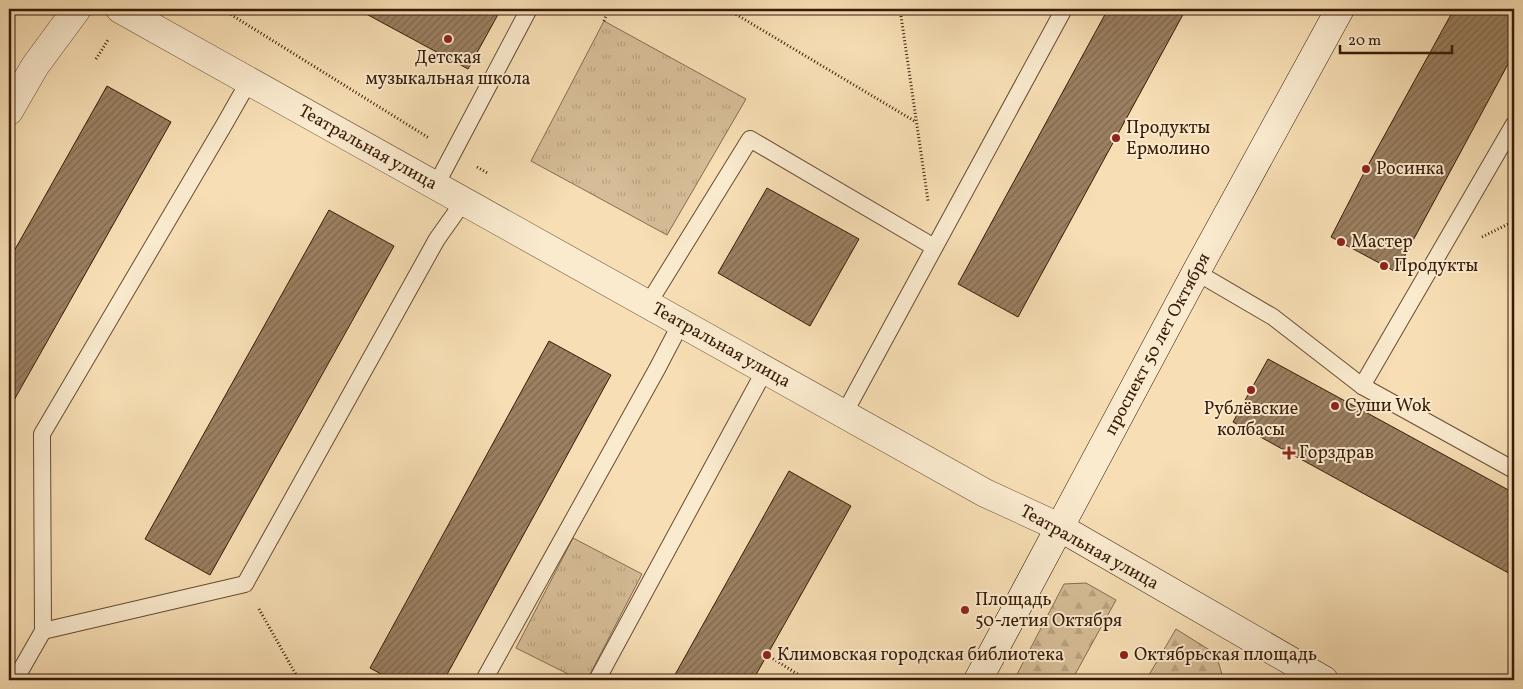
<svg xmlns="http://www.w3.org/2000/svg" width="1523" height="689" viewBox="0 0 1523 689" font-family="Vollkorn,serif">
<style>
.grass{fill:url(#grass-tufts);stroke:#866c50}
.forest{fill:url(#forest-firs);stroke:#866c50}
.building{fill:url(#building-hatch);stroke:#371b08}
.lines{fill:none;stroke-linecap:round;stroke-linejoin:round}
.lane-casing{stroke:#674c33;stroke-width:18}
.street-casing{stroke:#674c33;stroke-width:29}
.secondary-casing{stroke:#371b08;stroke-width:29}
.path{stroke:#371b08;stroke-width:3;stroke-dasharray:1 2.5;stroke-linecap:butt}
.lane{stroke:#faeace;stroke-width:16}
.street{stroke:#faeace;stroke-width:28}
.secondary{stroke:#faeace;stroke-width:28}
.poi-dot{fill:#8f2418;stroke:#faeace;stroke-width:2}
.labels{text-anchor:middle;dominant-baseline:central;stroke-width:4;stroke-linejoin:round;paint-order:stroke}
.poi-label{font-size:18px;fill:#371b08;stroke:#faeace;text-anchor:start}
.street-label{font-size:18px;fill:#371b08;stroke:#faeace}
</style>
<defs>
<pattern id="grass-tufts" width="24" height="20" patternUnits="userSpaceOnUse" patternTransform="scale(1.25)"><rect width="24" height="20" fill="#d6bd97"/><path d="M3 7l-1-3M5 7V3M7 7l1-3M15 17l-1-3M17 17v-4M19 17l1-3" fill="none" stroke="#b8a281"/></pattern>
<pattern id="forest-firs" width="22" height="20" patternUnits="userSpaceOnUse" patternTransform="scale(1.25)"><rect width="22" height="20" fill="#d6bd97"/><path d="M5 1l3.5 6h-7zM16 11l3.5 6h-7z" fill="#b8a281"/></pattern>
<pattern id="building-hatch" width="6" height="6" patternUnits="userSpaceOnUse" patternTransform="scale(1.25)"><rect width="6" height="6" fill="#9b8061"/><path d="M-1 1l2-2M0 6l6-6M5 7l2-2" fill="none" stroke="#7f684e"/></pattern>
</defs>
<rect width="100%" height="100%" fill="#f7deb4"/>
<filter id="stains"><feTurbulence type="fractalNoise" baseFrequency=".004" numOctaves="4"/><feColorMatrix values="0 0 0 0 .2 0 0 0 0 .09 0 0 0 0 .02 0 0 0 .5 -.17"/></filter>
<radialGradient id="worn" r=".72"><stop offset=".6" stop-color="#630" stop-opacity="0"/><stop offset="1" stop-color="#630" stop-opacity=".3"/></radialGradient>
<!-- grass -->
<g class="grass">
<polygon points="604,21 746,99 667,235 531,161"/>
<polygon points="573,538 642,574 587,680 580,680 516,648"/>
</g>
<!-- forest -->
<g class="forest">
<polygon points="1086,583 1116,600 1072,680 1014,680 1064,584"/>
<polygon points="1176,629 1216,654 1223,678 1222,680 1146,680"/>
</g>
<!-- building -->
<g class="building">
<polygon points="357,9 501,9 468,69"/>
<polygon points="1108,9 1186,9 1018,317 958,284"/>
<polygon points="1454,9 1514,9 1514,53 1396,272 1331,237 1366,169"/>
<polygon points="107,86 171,122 9,409 9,260"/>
<polygon points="767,188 859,239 810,326 718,273"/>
<polygon points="329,210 394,246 210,575 145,539"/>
<polygon points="549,341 611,375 444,680 392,680 370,668"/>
<polygon points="1268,359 1514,493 1514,576 1233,422"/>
<polygon points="789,471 851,506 753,680 672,680"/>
</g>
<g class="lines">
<defs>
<g id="lane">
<polyline points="436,185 529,9"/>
<polyline points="1196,272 1273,317 1362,386 1514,470"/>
<polyline points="648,304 750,139 934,247"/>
<polyline points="1362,386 1514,124"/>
<polyline points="844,414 1064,9"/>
<polyline points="43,631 245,584 437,239 464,201"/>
<polyline points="15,680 43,631 42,434 224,125 249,81"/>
<polyline points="484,680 657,369 681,323"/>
<polyline points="597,680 765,370"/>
</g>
<g id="street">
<path id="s1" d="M120 9 985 493 1059 527"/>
<polyline points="9,111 35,66 77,9"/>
</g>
<g id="secondary">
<polyline points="1059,527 1324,680"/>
<path id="s2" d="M978 680 1196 272 1340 9"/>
</g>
</defs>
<!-- lane casing -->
<use href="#lane" class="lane-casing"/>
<!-- street casing -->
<use href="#street" class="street-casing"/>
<!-- secondary casing -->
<use href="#secondary" class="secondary-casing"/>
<!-- path -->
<g class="path">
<polyline points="222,9 429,138"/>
<polyline points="727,9 916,122"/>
<polyline points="900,9 928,201"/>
<polyline points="604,21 609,9"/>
<polyline points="96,59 108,40"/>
<polyline points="477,167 489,174"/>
<polyline points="1482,237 1514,221"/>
<polyline points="259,609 299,680"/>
<polyline points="767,655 807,680"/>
</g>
<!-- lane -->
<use href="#lane" class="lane"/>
<!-- street -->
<use href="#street" class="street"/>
<!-- secondary -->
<use href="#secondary" class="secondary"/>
</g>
<!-- markers -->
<g class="poi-dot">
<circle cx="448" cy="39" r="5"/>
<circle cx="1116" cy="138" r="5"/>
<circle cx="1366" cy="169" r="5"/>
<circle cx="1341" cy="242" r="5"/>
<circle cx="1384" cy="266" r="5"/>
<circle cx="1251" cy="390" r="5"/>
<circle cx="1335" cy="406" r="5"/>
<path d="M1286.5 445.5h5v5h5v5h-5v5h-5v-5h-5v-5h5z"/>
<circle cx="965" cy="610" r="5"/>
<circle cx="767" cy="655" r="5"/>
<circle cx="1124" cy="655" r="5"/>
</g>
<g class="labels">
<!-- poi labels -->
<g class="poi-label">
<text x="448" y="58" text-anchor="middle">Детская<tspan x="448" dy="21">музыкальная школа</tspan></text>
<text x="1126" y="128">Продукты<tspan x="1126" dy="21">Ермолино</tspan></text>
<text x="1376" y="169">Росинка</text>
<text x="1351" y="242">Мастер</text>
<text x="1394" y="266">Продукты</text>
<text x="1345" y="406">Суши Wok</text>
<text x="1251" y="409" text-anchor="middle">Рублёвские<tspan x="1251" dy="21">колбасы</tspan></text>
<text x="1299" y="453">Горздрав</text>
<text x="975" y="600">Площадь<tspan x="975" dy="21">50-летия Октября</tspan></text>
<text x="777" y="655">Климовская городская библиотека</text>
<text x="1134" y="655">Октябрьская площадь</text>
</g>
<!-- street labels -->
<g class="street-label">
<text stroke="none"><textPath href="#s1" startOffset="284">Театральная улица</textPath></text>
<text stroke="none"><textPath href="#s2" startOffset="381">проспект 50 лет Октября</textPath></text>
<text stroke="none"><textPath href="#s1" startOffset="689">Театральная улица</textPath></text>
<text transform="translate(1089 548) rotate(29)">Театральная улица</text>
</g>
</g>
<!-- margin -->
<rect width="1523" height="689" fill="none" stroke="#f7deb4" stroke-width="30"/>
<rect x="10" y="10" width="1503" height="669" fill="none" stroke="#371b08" stroke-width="2.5"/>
<rect x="15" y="15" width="1493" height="659" fill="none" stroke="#371b08"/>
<!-- scale -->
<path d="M1340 45v8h112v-8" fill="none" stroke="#371b08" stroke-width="2.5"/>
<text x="1348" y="45" font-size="15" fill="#371b08" stroke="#faeace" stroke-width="4" paint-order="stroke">20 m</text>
<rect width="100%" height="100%" filter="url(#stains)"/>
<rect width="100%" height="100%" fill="url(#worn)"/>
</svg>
